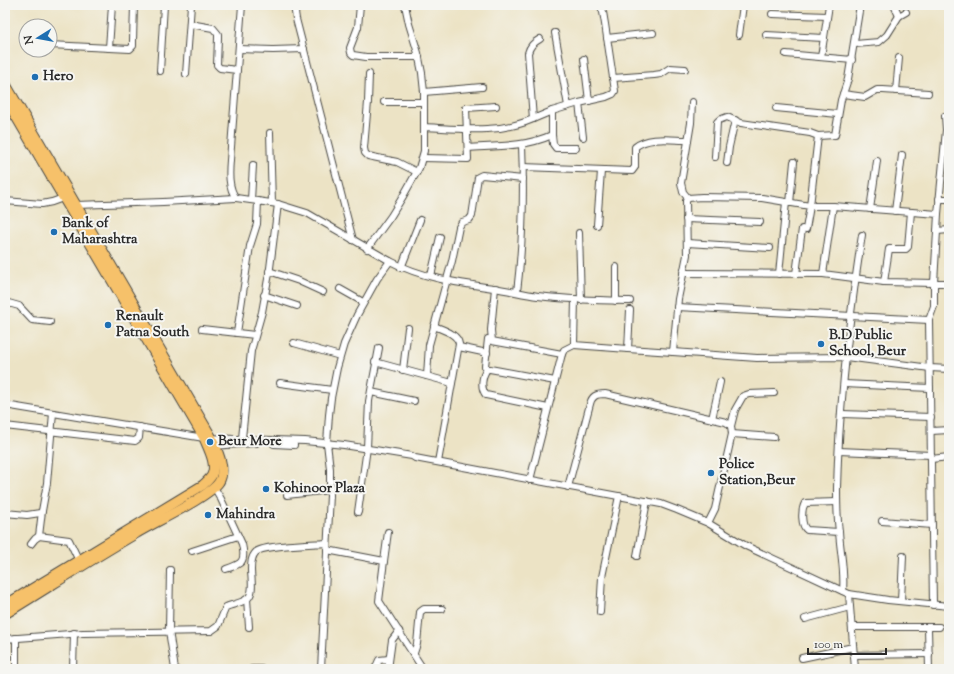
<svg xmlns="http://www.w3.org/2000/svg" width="954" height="674" viewBox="0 0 954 674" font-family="'Sorts Mill Goudy',serif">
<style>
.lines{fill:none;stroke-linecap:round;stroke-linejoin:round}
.minor-casing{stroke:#484742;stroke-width:8}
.highway-casing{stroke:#484742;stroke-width:11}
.minor{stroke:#fff;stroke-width:6}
.highway{stroke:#f6c16b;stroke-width:9}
.poi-dot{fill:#1f6fb2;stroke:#f6f6f2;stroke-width:1.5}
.labels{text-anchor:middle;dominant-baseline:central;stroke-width:4;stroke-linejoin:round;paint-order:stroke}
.poi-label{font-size:14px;font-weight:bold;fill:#2b2b2b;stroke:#f6f6f2;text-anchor:start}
</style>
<rect width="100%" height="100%" fill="#f6f6f2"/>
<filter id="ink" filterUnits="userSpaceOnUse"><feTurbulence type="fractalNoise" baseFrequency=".025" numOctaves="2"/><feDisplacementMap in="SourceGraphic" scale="8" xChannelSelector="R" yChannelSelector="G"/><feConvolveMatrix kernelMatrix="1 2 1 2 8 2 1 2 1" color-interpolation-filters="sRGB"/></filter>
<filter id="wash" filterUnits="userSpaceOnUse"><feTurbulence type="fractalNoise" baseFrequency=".012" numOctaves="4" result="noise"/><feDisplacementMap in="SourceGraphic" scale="16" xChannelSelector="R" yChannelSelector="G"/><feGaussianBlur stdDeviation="0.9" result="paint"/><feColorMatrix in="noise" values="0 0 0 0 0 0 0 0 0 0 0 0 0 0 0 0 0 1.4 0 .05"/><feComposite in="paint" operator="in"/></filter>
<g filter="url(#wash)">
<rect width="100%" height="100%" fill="#ece3c5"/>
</g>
<g filter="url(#ink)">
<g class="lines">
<defs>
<g id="minor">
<path d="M242 5 230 160C229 172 228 188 236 198L278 204 307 213 390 261C422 278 458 283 493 288 508 290 523 294 538 296 569 300 600 300 630 301"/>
<polyline points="294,5 296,19 353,240"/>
<polyline points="360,5 358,27 350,48 351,53 353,55 366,57 419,57"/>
<polyline points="865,5 877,5"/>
<polyline points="894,5 899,16"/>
<polyline points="772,14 827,16"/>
<polyline points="190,24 213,28 218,34 218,38 217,65 220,68 237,70"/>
<polyline points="555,33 568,106"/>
<polyline points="739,35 743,5"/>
<polyline points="766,35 824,38"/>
<polyline points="607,38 653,33"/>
<polyline points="855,44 879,42 887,35 899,16 906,12"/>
<polyline points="50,45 130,49 133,46 133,41 134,5"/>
<polyline points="109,48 112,5"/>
<polyline points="239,49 273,50 304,49"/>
<polyline points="786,54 852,60"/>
<polyline points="821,57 829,5"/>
<polyline points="584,59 589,101"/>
<polyline points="160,71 164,5"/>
<polyline points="186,74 191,5"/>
<polyline points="369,74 368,102 364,148 365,153 368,156 397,162 417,172"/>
<polyline points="613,78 654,75 661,74 670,68 685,69"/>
<polyline points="896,91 899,58"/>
<polyline points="424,92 482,87"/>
<polyline points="843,94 865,97 877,90 883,90 928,93"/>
<polyline points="384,102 424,102"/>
<polyline points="579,103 583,137"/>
<polyline points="776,108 838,114"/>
<polyline points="533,119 552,111"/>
<path d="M424 127C461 129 499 134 533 119L528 53C530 46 533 43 540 39"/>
<polyline points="270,133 272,203"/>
<polyline points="552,135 553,144 556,148 576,148"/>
<path d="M468 148C498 146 525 147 552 135V111L579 103 606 97 613 94 615 91 605 24 603 12 600 5"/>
<polyline points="715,157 717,122 719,120 727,117 741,123 810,133 818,136"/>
<polyline points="423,158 468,159 466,108 496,106"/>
<polyline points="727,163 729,147 735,120"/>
<path d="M523 167 632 171 635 167V147C649 136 671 140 688 140"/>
<polyline points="688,198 683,192 681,183 691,123 692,102"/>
<polyline points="939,199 949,199"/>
<polyline points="251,200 253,165"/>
<polyline points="5,201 42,204 52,202 66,197"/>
<polyline points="790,203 794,162"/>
<polyline points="76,205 163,202 236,198"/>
<polyline points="833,206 810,206 818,136 835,135 841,100 848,79 860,5"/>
<polyline points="870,209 877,161"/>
<polyline points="895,211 902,155"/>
<polyline points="938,214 934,283 884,282 823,274 833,206 938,214 946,130 945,116"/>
<polyline points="686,219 760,222"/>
<polyline points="597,225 601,171"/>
<polyline points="937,231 949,230"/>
<polyline points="579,233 581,300"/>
<polyline points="687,243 770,248"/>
<polyline points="367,249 391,216 402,198 419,168 424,151 424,92 422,73 418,53 409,24 405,5"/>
<polyline points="616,267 616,301"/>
<polyline points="401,268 420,220"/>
<polyline points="269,271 299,281 323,292"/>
<polyline points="683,273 823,274"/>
<polyline points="779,274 786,202"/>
<polyline points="796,274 802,229"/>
<polyline points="431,276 440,237"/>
<polyline points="884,282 889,249 906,249 908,247 911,212"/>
<polyline points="495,288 491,330 492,341 562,354"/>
<polyline points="340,289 363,302"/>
<path d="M517 292C523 243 524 194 522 145"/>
<polyline points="264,295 297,306"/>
<polyline points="575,299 574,345 628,349"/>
<polyline points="5,302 19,306 32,320 50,322"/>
<polyline points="677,307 929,320"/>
<polyline points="630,310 628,349 673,352 678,299 687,255 686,201 688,198 702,197 762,198 810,206 806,229"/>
<path d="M434 326C443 330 458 334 459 344L438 462"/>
<polyline points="202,329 255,335"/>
<polyline points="237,333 250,246 257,224 258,201"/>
<polyline points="294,343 340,356"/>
<polyline points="459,347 487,353"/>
<polyline points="673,352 757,358 846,357 930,368 949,369"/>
<polyline points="375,362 452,383"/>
<polyline points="485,366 488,339"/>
<polyline points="403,370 408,328"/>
<polyline points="427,376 429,345 452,261 459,227 462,222 469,220 472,216 478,177 482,175 523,179"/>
<polyline points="280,383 332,390"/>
<polyline points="844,384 930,388"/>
<polyline points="371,392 414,401"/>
<polyline points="5,405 204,438 305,441 344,445 412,456 415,458 661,504 677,510 708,523 746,546 849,594 855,669"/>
<path d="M548 408 486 395C480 388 482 376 487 369H490L555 381"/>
<polyline points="842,414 931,417"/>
<polyline points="712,419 720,382"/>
<polyline points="5,426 135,441 139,438 140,427"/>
<polyline points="731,426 735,410 743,396 749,394 774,393"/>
<polyline points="931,431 949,430"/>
<polyline points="732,434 774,437"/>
<polyline points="242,438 251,351 262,312 270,268 278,204"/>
<polyline points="274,444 294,445"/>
<polyline points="212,446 256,443"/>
<polyline points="839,451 931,455"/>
<polyline points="931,459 949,457"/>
<polyline points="530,480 562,354 564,350 574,345"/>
<path d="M214 487 221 499 242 544C246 562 242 564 226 569"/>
<path d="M568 487 590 404C592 396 596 394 605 394L726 422 731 426 732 434 715 509 708 523"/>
<polyline points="287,495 330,490"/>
<path d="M837 502 805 503C801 510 801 526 807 530L839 532"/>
<polyline points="42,511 39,536 69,540 80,563"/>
<polyline points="358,512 367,448 369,401 379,348"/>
<polyline points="5,513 27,515 40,513 42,511 47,483 53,413"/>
<polyline points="882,521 932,525"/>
<polyline points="31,544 35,539 39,536"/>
<polyline points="327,550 384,561 379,601 423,669"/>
<polyline points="192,551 238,536"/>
<polyline points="637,556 647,501"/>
<polyline points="384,561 388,532"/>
<polyline points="170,570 169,631 175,669"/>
<path d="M843 591C845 570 840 551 839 531 837 517 837 503 837 488 839 404 849 319 862 235"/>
<polyline points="849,594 888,600 949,606"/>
<polyline points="247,599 249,627"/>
<polyline points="901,601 903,556"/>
<polyline points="933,605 929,320 934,306 934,283 949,283"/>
<polyline points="600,612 602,577 619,496"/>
<polyline points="805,619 850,607"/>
<polyline points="852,627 939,627"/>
<polyline points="928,628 929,669"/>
<polyline points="16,638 16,669"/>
<path d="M5 639 83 633 211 631 218 626 226 607C232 604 245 603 249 597 254 591 251 577 251 570 251 564 251 557 256 552 264 545 313 544 327 543"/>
<polyline points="414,653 417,644 420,612 424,609 442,609"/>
<polyline points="854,655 929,654"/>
<polyline points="802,658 853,647"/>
<polyline points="73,669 74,633"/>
<polyline points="252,669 261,669"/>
<polyline points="321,669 330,495 330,469 327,443 329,415 331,398 337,368 344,344 357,315 377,279 390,261"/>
<polyline points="375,669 379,660 389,659"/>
<polyline points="388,669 392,640 399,631"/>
</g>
<g id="highway">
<path d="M5 83 212 438C217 450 227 469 219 482 209 497 155 522 137 533 92 559 49 587 5 614"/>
<path d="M5 98 204 438C208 448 217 464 212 475 210 479 206 482 203 485L5 605"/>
</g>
</defs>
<!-- minor casing -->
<use href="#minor" class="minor-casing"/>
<!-- highway casing -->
<use href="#highway" class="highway-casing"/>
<!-- minor -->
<use href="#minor" class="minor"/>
<!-- highway -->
<use href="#highway" class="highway"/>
</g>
</g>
<!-- markers -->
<g class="poi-dot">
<circle cx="35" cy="77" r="4"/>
<circle cx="54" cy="232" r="4"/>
<circle cx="108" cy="325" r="4"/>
<circle cx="821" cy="344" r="4"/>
<circle cx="210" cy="442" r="4"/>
<circle cx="711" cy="473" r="4"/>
<circle cx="266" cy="489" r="4"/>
<circle cx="208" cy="515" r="4"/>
</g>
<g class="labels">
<!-- poi labels -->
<g class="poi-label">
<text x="43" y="77">Hero</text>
<text x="62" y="224">Bank of<tspan x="62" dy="16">Maharashtra</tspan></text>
<text x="116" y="317">Renault<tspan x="116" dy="16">Patna South</tspan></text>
<text x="829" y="336">B.D Public<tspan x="829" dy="16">School, Beur</tspan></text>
<text x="218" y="442">Beur More</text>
<text x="719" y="465">Police<tspan x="719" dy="16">Station,Beur</tspan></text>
<text x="274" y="489">Kohinoor Plaza</text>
<text x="216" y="515">Mahindra</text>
</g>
</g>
<!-- margin -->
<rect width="954" height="674" fill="none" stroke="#f6f6f2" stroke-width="20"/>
<!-- north arrow -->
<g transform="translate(38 38) rotate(259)"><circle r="19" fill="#f6f6f2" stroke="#a5a5a2"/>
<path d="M0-3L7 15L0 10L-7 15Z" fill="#1f6fb2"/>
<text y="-6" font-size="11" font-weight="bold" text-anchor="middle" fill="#2b2b2b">N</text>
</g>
<!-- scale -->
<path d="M808 648v6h78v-6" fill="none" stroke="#2b2b2b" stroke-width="2"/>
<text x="814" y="648" font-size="12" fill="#2b2b2b" stroke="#f6f6f2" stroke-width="3" paint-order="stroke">100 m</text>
</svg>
